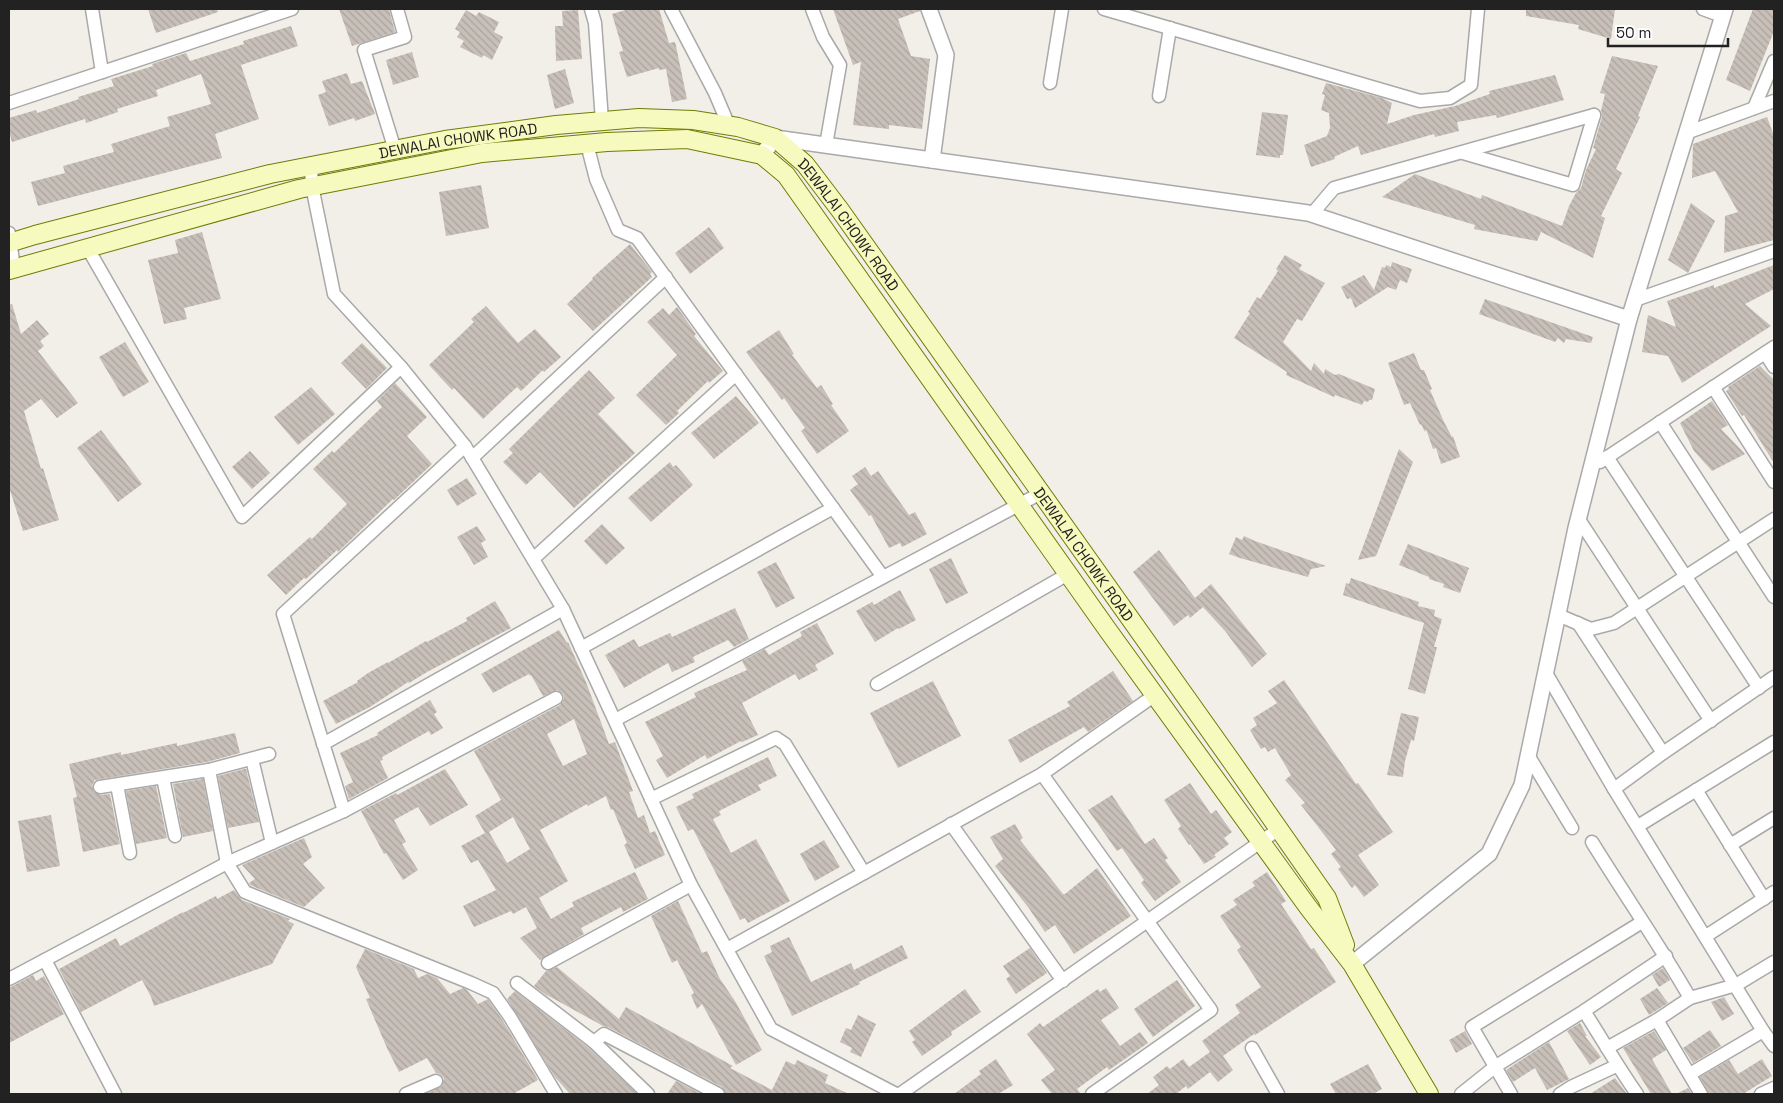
<svg xmlns="http://www.w3.org/2000/svg" width="1783" height="1103" viewBox="0 0 1783 1103" font-family="'Space Grotesk',sans-serif">
<style>
.building{fill:url(#building-back-hatch);fill-rule:evenodd}
.lines{fill:none;stroke-linecap:round;stroke-linejoin:round}
.minor-casing{stroke:#a9a9a9;stroke-width:15}
.tertiary-casing{stroke:#a9a9a9;stroke-width:18}
.secondary-casing{stroke:#707d05;stroke-width:20}
.minor{stroke:#fff;stroke-width:12}
.tertiary{stroke:#fff;stroke-width:15}
.secondary{stroke:#f7fabf;stroke-width:18}
.labels{text-anchor:middle;dominant-baseline:central;stroke-width:4;stroke-linejoin:round;paint-order:stroke}
.street-label{font-size:15px;fill:#222;stroke:#fff}
</style>
<defs>
<pattern id="building-back-hatch" width="6" height="6" patternUnits="userSpaceOnUse" patternTransform="scale(1.25)"><rect width="6" height="6" fill="#c7bfb8"/><path d="M-1 5l2 2M0 0l6 6M5-1l2 2" fill="none" stroke="#aba49e"/></pattern>
</defs>
<rect width="100%" height="100%" fill="#f2efe9"/>
<!-- building -->
<g class="building">
<polygon points="148,9 217,9 218,12 156,33"/>
<polygon points="339,9 389,9 395,32 352,46"/>
<polygon points="629,9 659,9 669,43 675,42 676,46 687,99 672,102 666,69 659,70 659,68 627,77 619,52 623,51 612,14"/>
<polygon points="833,9 920,9 920,11 898,19 911,56 930,59 922,129 889,125 889,129 853,125 861,62 853,65"/>
<polygon points="1526,9 1615,9 1611,39 1578,29 1579,25 1526,16"/>
<polygon points="1753,9 1774,9 1774,31 1750,91 1726,80"/>
<polygon points="466,10 476,16 479,12 499,22 494,32 503,37 492,60 483,55 482,58 460,47 464,41 457,37 460,32 455,29"/>
<polygon points="578,10 582,59 556,61 555,26 563,26 562,11"/>
<polygon points="291,26 298,46 241,65 259,119 215,134 222,158 38,206 31,182 65,173 63,166 114,152 111,144 170,126 167,117 211,104 201,74 156,90 158,96 117,109 118,112 86,123 85,119 12,142 9,131 9,118 36,110 37,113 79,99 78,97 114,86 111,79 153,66 152,64 186,53 190,61 244,44 243,41"/>
<polygon points="412,52 419,77 393,85 386,60"/>
<polygon points="1612,56 1658,66 1638,116 1640,117 1616,169 1622,173 1601,216 1605,218 1593,258 1541,232 1537,241 1474,229 1475,225 1382,197 1415,174 1481,199 1482,195 1562,226 1569,206 1576,193 1581,188 1586,170 1596,149 1593,148 1602,117 1601,111 1605,94 1600,93"/>
<polygon points="565,69 574,103 555,109 547,75"/>
<polygon points="347,73 351,84 362,81 375,114 355,121 354,118 329,126 318,95 326,92 322,81"/>
<polygon points="1555,75 1564,100 1497,118 1496,115 1457,122 1459,131 1435,137 1434,134 1361,155 1358,146 1334,157 1335,159 1311,167 1304,145 1327,136 1330,128 1329,113 1321,110 1325,95 1322,94 1326,83 1382,98 1392,103 1387,124 1414,115 1455,106 1490,94 1489,91"/>
<polygon points="1262,112 1288,115 1283,155 1280,155 1280,158 1256,155"/>
<polygon points="1767,117 1774,136 1774,240 1724,253 1725,216 1738,212 1715,171 1692,178 1693,144"/>
<polygon points="481,185 489,228 446,236 439,192"/>
<polygon points="1691,203 1715,221 1688,273 1668,260"/>
<polygon points="709,227 724,248 690,274 675,253"/>
<polygon points="202,232 221,299 184,308 187,319 164,324 148,260 178,253 175,240"/>
<polygon points="630,244 652,272 650,274 652,277 593,331 567,304 593,279 592,278"/>
<polygon points="1285,255 1302,265 1299,269 1325,283 1302,321 1297,319 1283,342 1311,371 1314,363 1324,374 1325,369 1335,375 1339,374 1375,389 1372,400 1369,400 1368,402 1364,401 1362,405 1335,395 1334,397 1286,375 1287,372 1234,338 1250,313 1248,312 1257,297 1260,299 1278,271 1276,269"/>
<polygon points="1392,262 1412,269 1407,283 1400,280 1396,290 1388,287 1355,308 1351,298 1347,299 1341,287 1364,275 1374,290 1382,267 1385,268 1386,265 1391,267"/>
<polygon points="1774,265 1774,289 1745,304 1771,326 1682,383 1668,356 1642,352 1648,315 1676,327 1667,301 1714,285 1714,288"/>
<polygon points="1485,299 1593,337 1591,343 1566,339 1564,343 1558,338 1555,342 1479,314"/>
<polygon points="12,304 21,334 37,320 49,334 40,341 44,346 38,351 78,403 57,418 41,399 24,411 41,469 43,468 59,520 23,531 9,487 9,305"/>
<polygon points="486,306 518,343 535,329 561,357 544,372 543,370 521,391 517,387 483,419 454,388 452,390 429,365 474,322 471,319"/>
<polygon points="677,307 696,334 694,336 723,371 709,383 708,381 677,411 679,413 666,425 636,395 677,355 647,322 663,308 669,315"/>
<polygon points="779,330 794,354 792,355 817,388 821,385 833,404 831,405 849,431 817,454 801,431 805,428 784,398 782,400 746,352"/>
<polygon points="125,342 149,382 123,397 99,357"/>
<polygon points="362,343 387,368 366,389 341,363"/>
<polygon points="1414,353 1421,370 1424,370 1432,389 1430,390 1444,422 1452,437 1453,436 1460,457 1441,464 1436,448 1433,449 1426,429 1425,432 1421,424 1420,425 1410,403 1404,405 1388,363"/>
<polygon points="1760,366 1774,380 1774,463 1744,415 1742,416 1726,391 1729,389 1728,387"/>
<polygon points="589,370 615,398 598,414 635,453 574,508 540,472 526,485 503,462 513,453 509,449"/>
<polygon points="395,383 427,417 407,436 432,464 394,500 393,499 338,552 337,550 306,579 304,578 286,595 267,575 310,537 312,539 347,504 313,469 332,451 334,453 382,407 377,401"/>
<polygon points="311,387 335,414 298,445 274,417"/>
<polygon points="736,396 759,423 714,459 691,433"/>
<polygon points="1712,401 1728,425 1721,429 1745,454 1712,471 1694,451 1680,423"/>
<polygon points="101,430 142,484 118,502 77,448"/>
<polygon points="1399,449 1413,462 1376,556 1358,560"/>
<polygon points="250,451 270,473 252,489 232,467"/>
<polygon points="670,462 673,467 676,465 693,485 651,522 628,498"/>
<polygon points="865,467 871,476 878,471 909,515 915,512 927,534 902,547 900,543 889,548 871,515 869,516 850,490 858,484 852,476"/>
<polygon points="467,478 477,494 457,506 447,490"/>
<polygon points="602,524 625,548 606,565 584,541"/>
<polygon points="477,526 486,540 481,543 488,557 474,565 457,537"/>
<polygon points="1244,536 1255,541 1326,566 1311,569 1308,577 1240,558 1229,554 1236,537 1242,540"/>
<polygon points="1408,544 1469,568 1460,593 1443,587 1444,584 1429,579 1429,577 1399,565"/>
<polygon points="1159,550 1195,598 1211,584 1267,654 1252,667 1225,631 1203,607 1190,618 1188,615 1174,626 1133,572"/>
<polygon points="951,558 968,593 946,604 929,569"/>
<polygon points="776,562 795,598 776,608 757,572"/>
<polygon points="1351,578 1419,602 1418,606 1435,610 1434,616 1442,619 1434,647 1437,647 1425,694 1408,689 1424,623 1343,595 1346,583 1349,584"/>
<polygon points="900,590 916,620 899,629 898,628 875,642 856,611 872,602 874,605"/>
<polygon points="495,601 511,628 427,672 409,683 408,682 370,707 336,724 323,701 358,682 357,681 368,673 388,662 388,663 426,641 427,642 467,621 466,618"/>
<polygon points="735,608 749,639 734,647 728,640 693,657 695,662 672,672 668,663 624,688 605,655 634,639 639,647 670,633 672,637"/>
<polygon points="817,623 834,654 815,665 818,670 799,680 795,674 742,703 758,735 742,742 741,741 707,759 705,755 667,778 656,760 663,756 645,722 696,697 694,693 747,670 742,661 765,649 769,655 802,636 800,632"/>
<path d="M559 630 567 643 568 642 586 682 609 744 615 742 633 791 629 792 638 818 644 815 650 833 655 831 665 855 635 869 624 845 627 843 613 809 611 810 606 796 588 806 587 804 540 830 568 881 539 898 551 919 574 906 572 902 635 872 648 899 623 912 621 907 581 928 584 934 540 960 520 938 537 928 526 907 513 914 511 911 474 927 463 906 496 890 478 860 471 863 461 846 485 833 475 816 501 800 474 751 560 705 564 699 563 694 557 690 543 696 531 675 530 676 529 674 493 693 481 674ZM574 719 587 754 563 766 547 734ZM513 817 530 849 507 863 489 832Z"/>
<polygon points="1113,671 1133,701 1088,732 1084,727 1020,763 1008,740 1070,706 1067,702"/>
<polygon points="1284,680 1356,784 1358,783 1393,832 1358,855 1379,885 1364,897 1355,885 1352,888 1338,869 1341,867 1331,854 1336,850 1301,805 1305,803 1285,780 1291,775 1275,748 1268,752 1265,747 1261,749 1250,730 1257,725 1253,718 1277,703 1268,691"/>
<polygon points="933,681 961,736 898,768 870,713"/>
<polygon points="430,700 437,712 434,714 443,728 431,735 429,731 382,757 383,760 380,761 388,778 349,799 345,786 353,782 340,753 378,735 377,733"/>
<polygon points="1401,713 1419,717 1414,741 1411,740 1405,761 1403,777 1387,775"/>
<polygon points="235,733 240,753 207,762 95,780 92,785 94,792 101,795 110,794 120,844 83,852 73,798 77,797 69,764 121,752 121,755 177,743 177,746"/>
<polygon points="768,757 777,776 758,785 761,790 719,811 721,815 713,819 731,853 756,839 790,901 748,923 745,918 740,920 693,829 688,831 676,807 694,798 692,794"/>
<polygon points="244,769 246,769 259,822 228,828 218,776"/>
<polygon points="445,769 468,805 430,826 418,807 394,820 406,842 402,844 418,870 403,880 386,853 384,854 361,811 396,793 397,795"/>
<polygon points="203,779 213,831 183,837 173,784"/>
<polygon points="1190,783 1211,814 1216,810 1232,832 1224,838 1229,844 1214,855 1216,857 1204,864 1190,844 1189,845 1178,829 1181,826 1164,800"/>
<polygon points="156,786 167,838 136,844 126,791"/>
<polygon points="1112,795 1145,844 1154,838 1168,858 1165,860 1181,882 1155,901 1141,883 1144,880 1122,848 1117,851 1088,810"/>
<polygon points="51,815 60,866 27,872 18,821"/>
<polygon points="1015,824 1023,838 1020,840 1063,894 1065,894 1097,868 1131,916 1074,954 1055,925 1045,932 1028,907 995,866 1003,859 990,837"/>
<polygon points="304,838 312,857 303,864 325,888 304,907 250,885 249,883 255,879 242,865"/>
<polygon points="824,840 840,867 815,881 800,854"/>
<polygon points="1267,872 1286,901 1281,904 1311,949 1314,948 1336,982 1255,1035 1254,1034 1223,1056 1233,1070 1218,1082 1210,1072 1188,1089 1186,1086 1176,1094 1147,1094 1159,1085 1153,1077 1167,1066 1170,1069 1183,1059 1189,1067 1210,1052 1202,1041 1240,1013 1235,1005 1261,987 1237,950 1241,947 1220,916 1237,905 1233,900 1255,886 1252,882"/>
<polygon points="234,890 242,900 290,919 288,921 294,924 272,964 154,1006 151,997 142,980 81,1012 59,969 116,938 120,946 183,912 183,913 216,896 217,899"/>
<polygon points="678,901 702,953 707,951 720,979 735,1001 762,1050 736,1065 702,1004 697,1009 691,995 694,993 677,960 672,963 651,916"/>
<polygon points="789,937 811,982 851,963 854,970 902,945 908,958 859,982 860,984 792,1016 764,956 772,952 770,946"/>
<polygon points="1030,948 1047,973 1016,994 1006,979 1010,976 1003,966"/>
<polygon points="365,949 414,969 418,978 427,974 437,978 450,994 463,988 467,990 478,1004 488,999 503,1021 538,1080 513,1094 426,1094 442,1086 444,1078 440,1074 436,1073 427,1058 399,1072 387,1048 366,999 370,998 356,967"/>
<polygon points="557,967 619,1019 626,1007 733,1066 730,1068 772,1090 786,1061 795,1065 797,1060 828,1075 825,1083 849,1094 726,1094 722,1087 608,1027 603,1026 547,995 549,997 534,986 546,971"/>
<polygon points="1663,968 1670,980 1659,987 1652,975"/>
<polygon points="33,975 36,981 44,976 64,1014 9,1043 9,988"/>
<polygon points="1177,980 1195,1006 1153,1037 1134,1009"/>
<polygon points="1106,988 1119,1008 1101,1020 1120,1046 1140,1032 1148,1043 1109,1070 1107,1067 1077,1089 1081,1094 1052,1094 1041,1080 1055,1070 1027,1034 1040,1023 1043,1027 1098,989 1100,992"/>
<polygon points="1657,988 1668,1003 1649,1015 1640,999"/>
<polygon points="965,989 981,1012 951,1032 952,1035 922,1056 912,1042 915,1040 909,1031"/>
<polygon points="515,991 589,1048 637,1094 570,1094 555,1077 507,999"/>
<polygon points="1724,997 1734,1014 1722,1021 1711,1002"/>
<polygon points="858,1015 876,1024 861,1057 850,1052 852,1048 840,1042 846,1028 851,1030"/>
<polygon points="1580,1023 1587,1036 1585,1036 1601,1057 1590,1065 1567,1031"/>
<polygon points="1710,1030 1721,1046 1693,1063 1683,1048"/>
<polygon points="1465,1031 1472,1044 1456,1053 1449,1040"/>
<polygon points="1654,1031 1666,1050 1652,1059 1672,1094 1651,1094 1623,1048"/>
<polygon points="1549,1042 1569,1079 1547,1090 1535,1068 1513,1082 1506,1070"/>
<polygon points="996,1059 1013,1085 998,1094 954,1094 981,1074 979,1071"/>
<polygon points="1762,1059 1772,1076 1743,1094 1709,1094 1700,1077 1729,1060 1738,1074"/>
<polygon points="1368,1064 1382,1089 1373,1094 1336,1094 1330,1084"/>
<polygon points="1615,1078 1627,1094 1590,1094"/>
<polygon points="676,1081 701,1094 667,1094"/>
<polygon points="1688,1088 1692,1094 1676,1094"/>
</g>
<g class="lines">
<defs>
<g id="minor">
<polyline points="92,9 102,72"/>
<polyline points="591,9 595,23 602,121"/>
<polyline points="671,9 715,93 729,126"/>
<polyline points="812,9 823,37 840,65 826,145"/>
<polyline points="1104,9 1420,101 1450,98 1471,85 1478,9"/>
<polyline points="1703,9 1722,16"/>
<polyline points="1050,83 1062,9"/>
<polyline points="1159,96 1170,28"/>
<polyline points="9,103 292,9"/>
<polyline points="1754,108 1774,61"/>
<polyline points="1686,133 1774,101"/>
<polyline points="587,144 596,179 618,230 637,238 883,577"/>
<polyline points="395,150 364,50 405,37 397,9"/>
<polyline points="1463,153 1573,185 1594,115"/>
<polyline points="311,166 312,186 334,294 401,367 465,446 563,609 691,885 771,1029 896,1094"/>
<polyline points="1312,214 1334,188 1594,115"/>
<polyline points="9,233 14,268"/>
<polyline points="87,247 242,517 401,367"/>
<polyline points="1635,300 1774,251"/>
<polyline points="1765,353 1774,367"/>
<polyline points="1713,387 1774,482"/>
<polyline points="1660,422 1774,597"/>
<polyline points="1607,457 1759,688"/>
<polyline points="472,458 666,277"/>
<polyline points="1600,462 1774,347"/>
<polyline points="1578,518 1711,721"/>
<polyline points="533,559 736,374"/>
<polyline points="1558,615 1591,629 1614,623 1774,519"/>
<polyline points="1578,623 1663,753"/>
<polyline points="581,648 833,508"/>
<polyline points="1546,673 1614,789 1763,1031 1774,1046"/>
<polyline points="877,684 1068,574"/>
<polyline points="615,720 1041,493"/>
<polyline points="323,744 563,609"/>
<polyline points="1528,755 1572,828"/>
<polyline points="252,759 272,843"/>
<polyline points="209,770 227,863 245,892 471,983 493,993 510,1017 556,1094"/>
<polyline points="1042,774 1211,1010 1092,1094"/>
<polyline points="163,778 175,836"/>
<polyline points="117,785 130,853"/>
<polyline points="100,787 209,770 269,754"/>
<polyline points="1614,789 1663,753 1774,677"/>
<polyline points="1696,790 1764,899"/>
<polyline points="651,799 776,738 785,744 864,873"/>
<polyline points="344,811 283,614 465,446"/>
<polyline points="951,824 1063,981"/>
<polyline points="1638,826 1774,742"/>
<path d="M1592 842C1624 894 1659 944 1690 998"/>
<polyline points="1730,845 1774,818"/>
<polyline points="1706,936 1774,892"/>
<polyline points="727,949 1042,774 1155,695"/>
<polyline points="45,960 115,1094"/>
<polyline points="548,963 691,885"/>
<polyline points="9,979 227,863 344,811 556,698"/>
<polyline points="517,983 594,1042 648,1094"/>
<path d="M1584 1011C1602 1039 1618 1067 1637 1094"/>
<polyline points="1657,1020 1701,1094"/>
<polyline points="594,1042 604,1034 718,1094"/>
<polyline points="1252,1048 1278,1094"/>
<polyline points="1607,1048 1657,1020 1690,998 1736,985 1774,962"/>
<polyline points="1690,1074 1763,1031"/>
<polyline points="406,1094 436,1081"/>
<polyline points="900,1094 1279,829"/>
<polyline points="1461,1094 1496,1066 1584,1011 1666,956"/>
<polyline points="1511,1094 1472,1027 1642,922"/>
<polyline points="1560,1094 1571,1087 1616,1066"/>
<polyline points="1761,1094 1774,1088"/>
</g>
<g id="tertiary">
<polyline points="929,9 946,55 932,160"/>
<polyline points="762,155 775,138 1308,213 1629,319"/>
<polyline points="1352,964 1489,854 1522,785 1576,528 1629,319 1725,9"/>
</g>
<g id="secondary">
<path id="s1" d="M9 243 35 235 270 174 311 166 445 140 556 125 639 118 693 120 738 127 775 138 805 164 840 210 1232 762 1327 898 1345 945"/>
<polyline points="9,270 299,189 482,153 607,142 687,139 762,155 786,175 1107,629 1308,907 1352,964 1429,1094"/>
</g>
</defs>
<!-- minor casing -->
<use href="#minor" class="minor-casing"/>
<!-- tertiary casing -->
<use href="#tertiary" class="tertiary-casing"/>
<!-- secondary casing -->
<use href="#secondary" class="secondary-casing"/>
<!-- minor -->
<use href="#minor" class="minor"/>
<!-- tertiary -->
<use href="#tertiary" class="tertiary"/>
<!-- secondary -->
<use href="#secondary" class="secondary"/>
</g>
<g class="labels">
<!-- street labels -->
<g class="street-label">
<text stroke="none"><textPath href="#s1" startOffset="461">DEWALAI CHOWK ROAD</textPath></text>
<text stroke="none"><textPath href="#s1" startOffset="896">DEWALAI CHOWK ROAD</textPath></text>
<text stroke="none"><textPath href="#s1" startOffset="1301">DEWALAI CHOWK ROAD</textPath></text>
</g>
</g>
<!-- border -->
<rect width="1783" height="1103" fill="none" stroke="#222222" stroke-width="20"/>
<!-- scale -->
<path d="M1608 38v8h120v-8" fill="none" stroke="#222222" stroke-width="2.5"/>
<text x="1616" y="38" font-size="15" fill="#222222" stroke="#ffffff" stroke-width="4" paint-order="stroke">50 m</text>
</svg>
